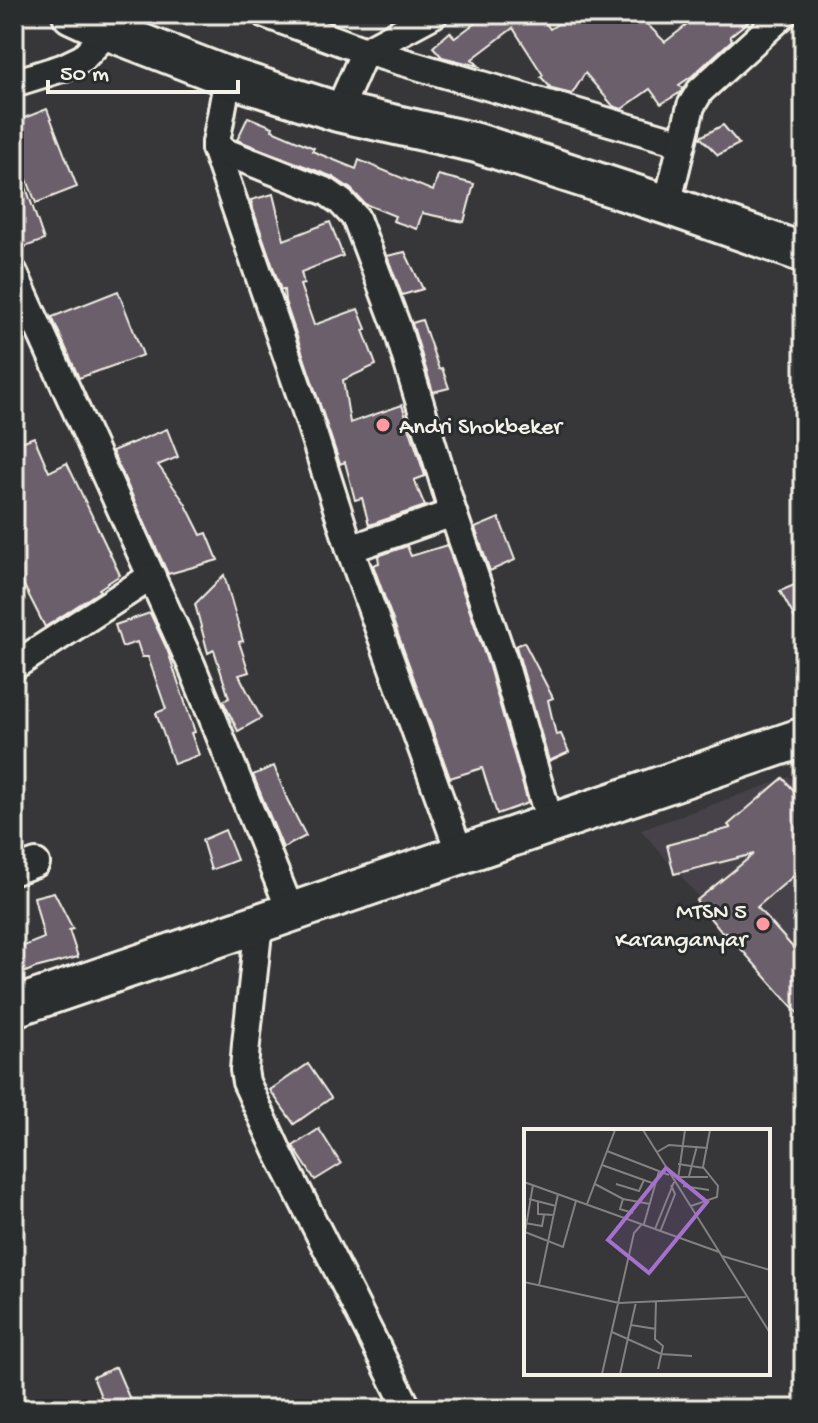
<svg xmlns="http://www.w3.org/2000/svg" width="818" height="1423" viewBox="0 0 818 1423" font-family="'Gochi Hand',sans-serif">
  <rect width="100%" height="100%" fill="#37373a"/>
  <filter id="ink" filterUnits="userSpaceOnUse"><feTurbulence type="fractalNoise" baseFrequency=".0125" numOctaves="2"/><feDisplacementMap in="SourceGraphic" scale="16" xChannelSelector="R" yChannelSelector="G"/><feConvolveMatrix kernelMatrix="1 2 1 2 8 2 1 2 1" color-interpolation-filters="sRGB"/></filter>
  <g filter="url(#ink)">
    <polygon fill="#474349" points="790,777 804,793 804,1019 641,830"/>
    <g fill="#6b5e6b" stroke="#f4f1e8" stroke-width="2">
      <polygon points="487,14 539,14 550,29 573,14 637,14 665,42 701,14 758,14 730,36 732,40 692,76 679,85 683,89 681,92 661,104 650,89 622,109 613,106 585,73 572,94 552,89 541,77 543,75 513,28 472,59 479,66 442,57 433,47 450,32 455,38"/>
      <polygon points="47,109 77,187 36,203 14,146 14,122"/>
      <polygon points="248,117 273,127 272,130 314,148 312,151 356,169 359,160 433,191 438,175 474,184 464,222 422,213 417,229 393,221 395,216 365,204 351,189 333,177 237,140"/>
      <polygon points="723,125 739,144 718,155 700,137"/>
      <polygon points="17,161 44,240 14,251 14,162"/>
      <polygon points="273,194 284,240 330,222 343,256 301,272 304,284 300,285 314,325 358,309 366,329 363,330 376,365 343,380 350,423 402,405 425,476 414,480 425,506 369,525 362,498 355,500 345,462 340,464 285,301 284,290 281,290 253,209 251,200"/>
      <polygon points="405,252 423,289 402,295 387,256"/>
      <polygon points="118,291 143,355 79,378 52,317"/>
      <polygon points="422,320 439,369 442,368 449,388 433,392 412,323"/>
      <polygon points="167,429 178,457 158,465 185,503 201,535 207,533 218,560 168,574 112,451"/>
      <polygon points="34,437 49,472 67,463 120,575 99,589 100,591 45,627 14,566 14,445"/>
      <polygon points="499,518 515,560 490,571 475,528"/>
      <polygon points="447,545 489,667 528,803 497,814 482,768 450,778 373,565 379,563 378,556 407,546 411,556"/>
      <polygon points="224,575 243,641 239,642 249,672 239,675 261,718 238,731 223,701 229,698 214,650 208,653 195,604"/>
      <polygon points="804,581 804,635 780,591"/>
      <polygon points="150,613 167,649 195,732 191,733 199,755 174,764 156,713 166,709 148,657 142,657 137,642 122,647 115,625"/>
      <polygon points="524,642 553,698 548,700 556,735 561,734 569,752 549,761 516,646"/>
      <polygon points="274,766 287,799 306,836 283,848 253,775"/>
      <polygon points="783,778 804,802 804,867 757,907 804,960 804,1020 726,932 724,935 696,901 754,854 674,874 667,845 731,828 728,825"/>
      <polygon points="225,830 237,860 211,870 202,840"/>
      <polygon points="54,892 73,929 69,930 78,957 35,968 14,977 14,950 44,938 34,897"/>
      <polygon points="308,1064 331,1098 294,1124 270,1090"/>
      <polygon points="319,1129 341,1164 315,1180 293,1146"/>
      <polygon points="116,1367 131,1402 115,1409 106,1409 93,1377"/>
    </g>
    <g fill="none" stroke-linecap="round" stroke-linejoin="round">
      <g stroke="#f4f1e8" stroke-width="32">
        <g id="minor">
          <polyline points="265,14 365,51 682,143"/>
          <polyline points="228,77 215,148 305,408 350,549 460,854"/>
          <polyline points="14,83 62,68 83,58 109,31"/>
          <polyline points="338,112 365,51 434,14"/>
          <polyline points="215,148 327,192 341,202 356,218 396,324 453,513 504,662 550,823"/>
          <polyline points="667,205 691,106 700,91 784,14"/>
          <polyline points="14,273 191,664 291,912"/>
          <polyline points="350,549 453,513"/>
          <polyline points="14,666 152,576"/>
          <polyline points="14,871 36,863"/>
          <polyline points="259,923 246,1044 244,1070 246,1082 278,1152 408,1409"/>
        </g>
      </g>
      <g stroke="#f4f1e8" stroke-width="44">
        <g id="secondary">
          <polyline points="72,14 109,31 228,77 338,112 477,143 667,205 804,253"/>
          <polyline points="14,1007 804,737"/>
        </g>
      </g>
      <use href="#minor" stroke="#2a2d2e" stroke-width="26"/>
      <use href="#secondary" stroke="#2a2d2e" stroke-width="38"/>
    </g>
  </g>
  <g fill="#ff9aa2" stroke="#2a2d2e" stroke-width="3">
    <circle cx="383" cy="425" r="8"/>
    <circle cx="763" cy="924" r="8"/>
  </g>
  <g text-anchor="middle" stroke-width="6" stroke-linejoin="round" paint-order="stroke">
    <g font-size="24" fill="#f4f1e8" stroke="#2a2d2e" text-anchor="start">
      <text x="399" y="433">Andri Shokbeker</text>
      <text x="747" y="918" text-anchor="end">MTSN 5<tspan x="747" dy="28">Karanganyar</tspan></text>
    </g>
  </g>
  <g transform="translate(524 1129)">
    <rect width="246" height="246" fill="#37373a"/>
    <path fill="none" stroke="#838180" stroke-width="2" d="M119,1l127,203M83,22l62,24M133,23l12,-7 39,3M154,35l26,4M78,36l53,19M165,47l8,-30M153,48h31M154,50l7,-49M0,53l195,70M71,55l28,15 27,5M92,55l23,7 5,-11M9,56l-8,47 38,15 13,-46M159,57l26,4M5,70l27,7M99,70l-3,10 13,4M14,73v12l16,1M63,75l28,-74M167,77l26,-9 1,-11 -15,-19 7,-37M1,94l17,3 2,-11M120,95l15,-53M131,100l19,-47M136,103l15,-38 -4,-9M198,127l48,14M0,153l95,21 127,-6M15,156l19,-91M132,172l-1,38 8,7 -5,23M107,196l25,4M88,203l49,22 31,2M78,245l32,-141 7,-8M96,245l16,-72"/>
    <path fill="#a571cd" fill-opacity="0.15" stroke="#a571cd" stroke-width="4" d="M142,39l41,34 -58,71 -41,-33z"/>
    <rect width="246" height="246" fill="none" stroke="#f4f1e8" stroke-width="4"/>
  </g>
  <rect width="818" height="1423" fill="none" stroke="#2a2d2e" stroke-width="48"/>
  <rect x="24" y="24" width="770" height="1375" fill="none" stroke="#f4f1e8" stroke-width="3" filter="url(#ink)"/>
  <path d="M48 80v12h190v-12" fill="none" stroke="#f4f1e8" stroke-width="4"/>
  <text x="60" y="80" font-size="24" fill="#f4f1e8" stroke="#2a2d2e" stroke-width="6" paint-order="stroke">50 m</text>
</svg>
